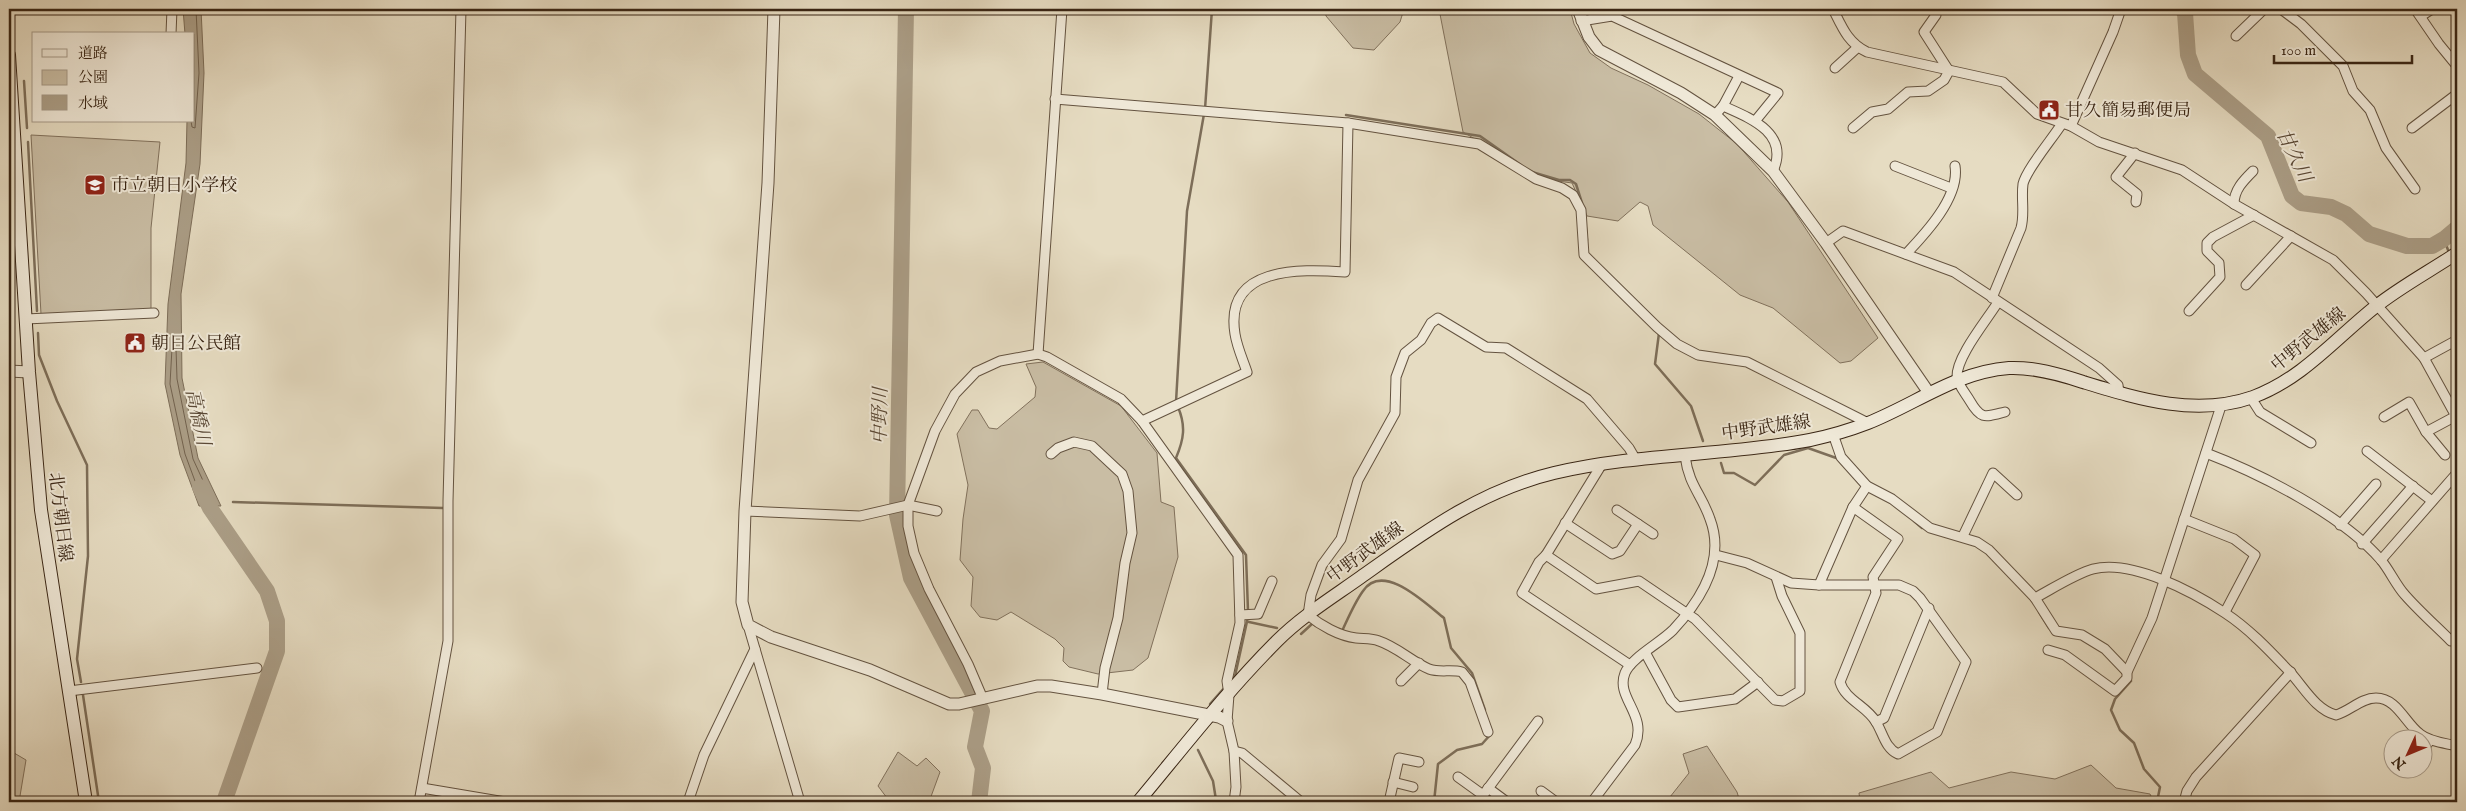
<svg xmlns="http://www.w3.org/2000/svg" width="2466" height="811" viewBox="0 0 2466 811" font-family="'IM FELL English','Noto Serif JP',serif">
  <rect width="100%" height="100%" fill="#e6dcc2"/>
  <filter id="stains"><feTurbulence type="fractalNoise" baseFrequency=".004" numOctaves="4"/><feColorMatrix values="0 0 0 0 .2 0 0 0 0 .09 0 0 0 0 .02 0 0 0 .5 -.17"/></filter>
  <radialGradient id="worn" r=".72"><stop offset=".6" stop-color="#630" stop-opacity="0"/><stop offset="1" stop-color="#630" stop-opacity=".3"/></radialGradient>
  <g fill="#c9bda4" stroke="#81715c">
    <polygon points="1325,9 1404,9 1400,22 1374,50 1353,48 1326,16"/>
    <polygon points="1439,9 1570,9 1574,24 1590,53 1611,68 1648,85 1699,114 1737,144 1788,202 1878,338 1851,361 1840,363 1773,308 1740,295 1653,225 1648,206 1640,202 1618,221 1587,216 1572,183 1543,179 1463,132"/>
    <polygon points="31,135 160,142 151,228 151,310 41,314"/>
    <polygon points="1043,362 1121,406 1157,453 1161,502 1174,507 1178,557 1148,658 1133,670 1098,674 1069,667 1063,661 1064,648 1055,639 1011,612 997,620 980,617 971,606 973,577 960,560 963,519 968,485 957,434 972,410 978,410 989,428 997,429 1035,397 1036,387 1026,364"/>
    <polygon points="1707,746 1737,792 1740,802 1666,802 1689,773 1683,754"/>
    <polygon points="9,750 26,760 19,802 9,802"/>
    <polygon points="898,752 917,766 926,758 940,772 929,802 890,802 878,786"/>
    <polygon points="2091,765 2116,788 2150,794 2154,802 1860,802 1859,793 1931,772 1949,788 2011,772 2055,779"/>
  </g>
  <polygon fill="#ab9e87" stroke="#7d6e59" points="183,9 201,9 204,73 200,164 181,294 182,378 198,458 221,506 199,506 180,455 165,384 168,304 186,163 187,121 194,121 194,34 185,34"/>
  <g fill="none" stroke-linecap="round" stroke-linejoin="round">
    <g stroke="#72624e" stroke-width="1">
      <polyline points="191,121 192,127 195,128 199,73 196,9"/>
      <polygon points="174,346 176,348 177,379 193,459 211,498 209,501 202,500 185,454 170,384 172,348"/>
    </g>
    <g stroke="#7d6e59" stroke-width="2.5">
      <polyline points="24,81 27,128"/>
      <polyline points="1205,109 1212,9"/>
      <polyline points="1346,115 1480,136 1521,165"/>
      <polyline points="28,142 37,311"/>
      <polyline points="1532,172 1559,180 1570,180 1576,184 1582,203"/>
      <polyline points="1584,208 1587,240"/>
      <polyline points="2444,239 2448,250"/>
      <polyline points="2454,272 2457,277"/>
      <polyline points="38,333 39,355 57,401 87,465 88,556 77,659 81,682"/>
      <polyline points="1659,333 1655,364 1691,406 1703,441"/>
      <polyline points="1176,402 1187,211 1204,114"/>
      <path d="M1178,407c8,19 6,32 -2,51l70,97 2,56"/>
      <polyline points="1721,463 1724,473 1734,473 1755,485 1784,455 1808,448 1839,459"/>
      <polyline points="233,502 443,508"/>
      <polyline points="1914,521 1922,528"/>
      <polyline points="2039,612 2049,628"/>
      <polyline points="1249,622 1277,628"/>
      <path d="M1343,629c6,-13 12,-27 20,-38 20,-30 63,13 81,27l7,30 21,25 13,37"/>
      <polyline points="1301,634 1313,623 1315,625"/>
      <polyline points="1231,681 1235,676 1248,617"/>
      <polyline points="2131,681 2115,699 2111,710 2120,730 2134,743 2144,769 2160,787 2157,802"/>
      <polyline points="83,695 99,802"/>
      <polyline points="1210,704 1225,687"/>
      <polyline points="1198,750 1213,781 1216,800"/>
      <polyline points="1434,802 1438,764 1457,750 1482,744 1491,734"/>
    </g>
    <g stroke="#ab9e87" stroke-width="16">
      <polyline points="906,9 897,515 911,578 982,711 975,747 983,768 979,802"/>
      <polyline points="2182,9 2185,13 2188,55 2195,74 2268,136 2292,196 2301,203 2331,207 2346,214 2369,234 2407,246 2432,246 2444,239 2457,228"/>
      <polyline points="200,487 210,508 267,591 277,621 277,651 224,802"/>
    </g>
    <g stroke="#645340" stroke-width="11">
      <g id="minor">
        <path d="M1833,9c9,18 15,34 34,43l136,30 34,32 34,12 28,16 83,28 52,34 99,56 33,33 58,65 33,60"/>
        <polyline points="2281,9 2301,24 2343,66 2353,91 2370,110 2386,148 2415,189"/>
        <polyline points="2415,9 2439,44 2457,66"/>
        <polyline points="2421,16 2432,9"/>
        <polyline points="1581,21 1612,16 1778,93 1756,120"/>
        <polyline points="171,34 172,9"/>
        <polyline points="2236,36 2264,9"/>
        <polyline points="1835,68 1857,48"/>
        <polyline points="1055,99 1348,123 1479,144 1536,179 1562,188 1573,195 1581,210 1584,255 1657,327 1677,344 1698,355 1747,362 1868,423"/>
        <polyline points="1723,106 1739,76"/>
        <path d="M1715,115l8,-9c27,12 67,27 50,65"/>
        <polyline points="2071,126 2113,32 2121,9"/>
        <polyline points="1853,128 1872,112 1888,109 1908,92 1928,91 1944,80 1949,71 1924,32 1936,15 1934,9"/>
        <polyline points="2412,128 2457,94"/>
        <polyline points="2135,153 2116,177 2137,194 2136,202"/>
        <polyline points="1895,166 1951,188"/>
        <path d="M2234,204c0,-14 9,-23 19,-33"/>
        <polyline points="1826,243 1843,231 1954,272 2099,368 2118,385 2119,393"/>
        <path d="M1906,254c19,-20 54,-57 49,-88"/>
        <polyline points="2246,285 2291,236"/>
        <path d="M1992,298l29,-70c4,-15 0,-29 2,-44 3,-14 29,-45 38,-59"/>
        <path d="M1998,302c-11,18 -42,55 -41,75 1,8 9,17 13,24 11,19 15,16 35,11"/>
        <polyline points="2189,311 2220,277 2219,263 2207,251 2207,243 2213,237 2254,215"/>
        <polyline points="26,319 154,313"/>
        <polyline points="1038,354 1062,9"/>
        <polyline points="2424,358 2457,340"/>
        <polyline points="2251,398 2260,412 2311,443"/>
        <polyline points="2384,417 2409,402 2426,432 2456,416"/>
        <path d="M1142,421l105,-49c-4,-12 -10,-25 -12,-38 -11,-68 64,-65 110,-62l3,-149"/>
        <polyline points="2426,432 2445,455"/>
        <path d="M1833,434l8,23 26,29 25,13 38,29 47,14 12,8 46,48c17,-9 40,-24 58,-29 39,-10 100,23 132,44 23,15 43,36 62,56 16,16 27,40 49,46 14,-4 25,-17 40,-17 21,0 29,25 44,36 10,8 25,9 37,12"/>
        <polyline points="2367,451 2432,501"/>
        <path d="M2206,453c55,21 136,62 175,107 9,11 15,25 24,35 14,16 31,31 46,46"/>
        <polyline points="1051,454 1058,448 1074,442 1092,446 1122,474 1128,491 1132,533 1125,563 1118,618 1105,668 1102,694"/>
        <polyline points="1602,464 1546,555 1596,589 1639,581 1695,619 1775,700 1783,701 1800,691 1800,633 1782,596 1776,577"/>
        <polyline points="1617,510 1653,534"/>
        <polyline points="745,511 860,516 908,505 937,511"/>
        <polyline points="2184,519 2234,539 2255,555 2225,612"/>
        <polyline points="1565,523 1612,554 1620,551 1638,524"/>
        <polyline points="2340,525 2376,484"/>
        <polyline points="1963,536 1993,473 2017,495"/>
        <polyline points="2362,544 2413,486"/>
        <polyline points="1546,555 1539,562 1522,593 1630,665"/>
        <path d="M1716,555l31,8 44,20 28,2h80l14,6 7,7 46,64 -29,70 -39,22c-13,-6 -15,-21 -22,-32 -9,-16 -31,-22 -36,-40l36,-89 -3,-16 25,-38 -45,-32"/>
        <polyline points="2381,560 2457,473"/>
        <polyline points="1819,585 1853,507 1867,486"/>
        <polyline points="2035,598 2056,631 2082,635 2105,649 2127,672"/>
        <polyline points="1240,615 1258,614 1272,581"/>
        <polyline points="748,625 800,802"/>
        <polyline points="2048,650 2065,655 2115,691 2127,678 2127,672 2152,618 2221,406"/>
        <polyline points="1646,654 1671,700 1678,707 1735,699 1758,682"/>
        <polyline points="1401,681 1419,663"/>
        <polyline points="69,691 257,668"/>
        <polyline points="983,699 968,664 929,589 914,553 908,526 908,505 935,431 955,394 976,372 1000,361 1038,354 1047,357 1121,399 1142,421 1238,555 1240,623 1227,681 1229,695 1227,721 1234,751 1236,787 1234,802"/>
        <polyline points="1876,722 1884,718 1929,608"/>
        <path d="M1488,732l-18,-50 -8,-10c-11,-3 -22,1 -33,-3 -18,-8 -32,-22 -50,-28 -8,-3 -16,-2 -23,-3 -17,-2 -36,-13 -48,-23l3,-20 11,-30 19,-26 17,-59 37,-67 1,-36 9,-24 16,-13 10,-17 7,-5 48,29 20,1 81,51 42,49 7,12"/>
        <polyline points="2424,749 2430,740"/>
        <polyline points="1234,751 1242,753 1301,802"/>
        <polyline points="1458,777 1483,795"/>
        <polyline points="1393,782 1413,787"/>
        <polyline points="422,788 505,802"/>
        <polyline points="1488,788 1507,802"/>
        <polyline points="1541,791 1556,802"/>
        <polyline points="419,802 448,641 448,501 461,9"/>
        <polyline points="688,802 704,755 755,649"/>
        <polyline points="1389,802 1399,758 1419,762"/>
        <polyline points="1478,802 1538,721"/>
        <path d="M1592,802l43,-57c13,-31 -20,-47 -10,-72 6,-15 35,-30 48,-43 28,-30 53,-69 37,-111 -9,-26 -21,-33 -25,-63"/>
        <polyline points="2184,802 2187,791 2196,777 2291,672"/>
      </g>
    </g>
    <g stroke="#645340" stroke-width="13">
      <g id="tertiary">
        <polyline points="774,9 768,183 745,511 742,602 748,625 771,637 870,670 949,704 959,704 1037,686 1051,686 1102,694 1219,717 1227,721"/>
        <polyline points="1578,9 1589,37 1599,50 1681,93 1715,115 1773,171 1826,243 1929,393"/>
        <polyline points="9,371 29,372"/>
      </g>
    </g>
    <g stroke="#392514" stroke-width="14">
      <g id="secondary">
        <polyline points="9,55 29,372 41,510 86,802"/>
        <path d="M1138,802c45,-54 89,-111 139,-161 25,-25 56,-44 84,-64 62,-44 118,-86 193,-104 84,-20 171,-17 256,-33 19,-4 40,-10 58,-17 48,-19 88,-51 141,-55 25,-1 50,6 74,14 56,17 113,35 170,15 49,-18 82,-58 122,-90 25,-20 55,-36 82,-54"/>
      </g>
    </g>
    <use href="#minor" stroke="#efe8d7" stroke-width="9"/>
    <use href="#tertiary" stroke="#efe8d7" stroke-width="11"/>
    <use href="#secondary" stroke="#efe8d7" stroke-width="12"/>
  </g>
  <defs>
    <g id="civic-square" transform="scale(1.125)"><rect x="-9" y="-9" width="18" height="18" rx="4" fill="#8f2418" stroke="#efe8d7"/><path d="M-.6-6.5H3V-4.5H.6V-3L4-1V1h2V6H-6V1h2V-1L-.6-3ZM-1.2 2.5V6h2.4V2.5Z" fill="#fff"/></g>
    <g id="school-square" transform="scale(1.125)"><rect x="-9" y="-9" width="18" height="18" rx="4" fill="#8f2418" stroke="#efe8d7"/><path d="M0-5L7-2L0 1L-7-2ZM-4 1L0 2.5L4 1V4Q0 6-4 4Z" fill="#fff"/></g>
  </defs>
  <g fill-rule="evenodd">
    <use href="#civic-square" x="2049" y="110"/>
    <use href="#school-square" x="95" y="185"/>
    <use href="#civic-square" x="135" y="343"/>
  </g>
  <g text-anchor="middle" stroke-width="4" stroke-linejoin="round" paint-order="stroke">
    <g font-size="18" fill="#392514" stroke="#efe8d7" text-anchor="start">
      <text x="2065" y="116">甘久簡易郵便局</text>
      <text x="111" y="191">市立朝日小学校</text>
      <text x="151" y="349">朝日公民館</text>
    </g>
    <g font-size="18" fill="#392514" stroke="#efe8d7">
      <text transform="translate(2308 339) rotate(-39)" y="6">中野武雄線</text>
      <text transform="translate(1766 427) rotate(-8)" y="6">中野武雄線</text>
      <text transform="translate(61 517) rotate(83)" y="6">北方朝日線</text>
      <text transform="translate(1365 552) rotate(-36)" y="6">中野武雄線</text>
    </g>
    <g font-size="19" font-style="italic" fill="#5b4936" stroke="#efe8d7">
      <text transform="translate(2295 155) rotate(64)" y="7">甘久川</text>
      <text transform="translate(879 416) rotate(-89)" y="7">中野川</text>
      <text transform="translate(199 417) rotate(78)" y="7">高橋川</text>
    </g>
  </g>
  <rect width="2466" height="811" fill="none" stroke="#e6dcc2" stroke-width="30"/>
  <rect x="10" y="10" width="2446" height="791" fill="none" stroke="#392514" stroke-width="2.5"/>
  <rect x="15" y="15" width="2436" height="781" fill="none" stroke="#392514"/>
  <rect x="32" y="32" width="162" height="90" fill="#efe8d7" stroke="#a69a89"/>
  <rect x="42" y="49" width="25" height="8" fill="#efe8d7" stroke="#a69a89"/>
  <text x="78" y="58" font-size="15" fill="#392514">道路</text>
  <rect x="42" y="70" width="25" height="15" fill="#c9bda4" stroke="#a69a89"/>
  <text x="78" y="82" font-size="15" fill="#392514">公園</text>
  <rect x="42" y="95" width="25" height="15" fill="#ab9e87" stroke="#a69a89"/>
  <text x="78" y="108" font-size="15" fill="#392514">水域</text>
  <g transform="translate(2408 754) rotate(226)"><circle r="24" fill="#efe8d7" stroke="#a69a89"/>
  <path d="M0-4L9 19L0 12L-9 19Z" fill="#8f2418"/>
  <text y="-8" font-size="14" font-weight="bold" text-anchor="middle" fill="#392514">N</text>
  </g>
  <path d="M2274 55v8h138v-8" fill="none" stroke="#392514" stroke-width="2.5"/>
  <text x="2281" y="55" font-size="15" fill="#392514" stroke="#efe8d7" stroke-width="4" paint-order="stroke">100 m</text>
  <rect width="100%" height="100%" filter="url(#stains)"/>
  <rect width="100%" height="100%" fill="url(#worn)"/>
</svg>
